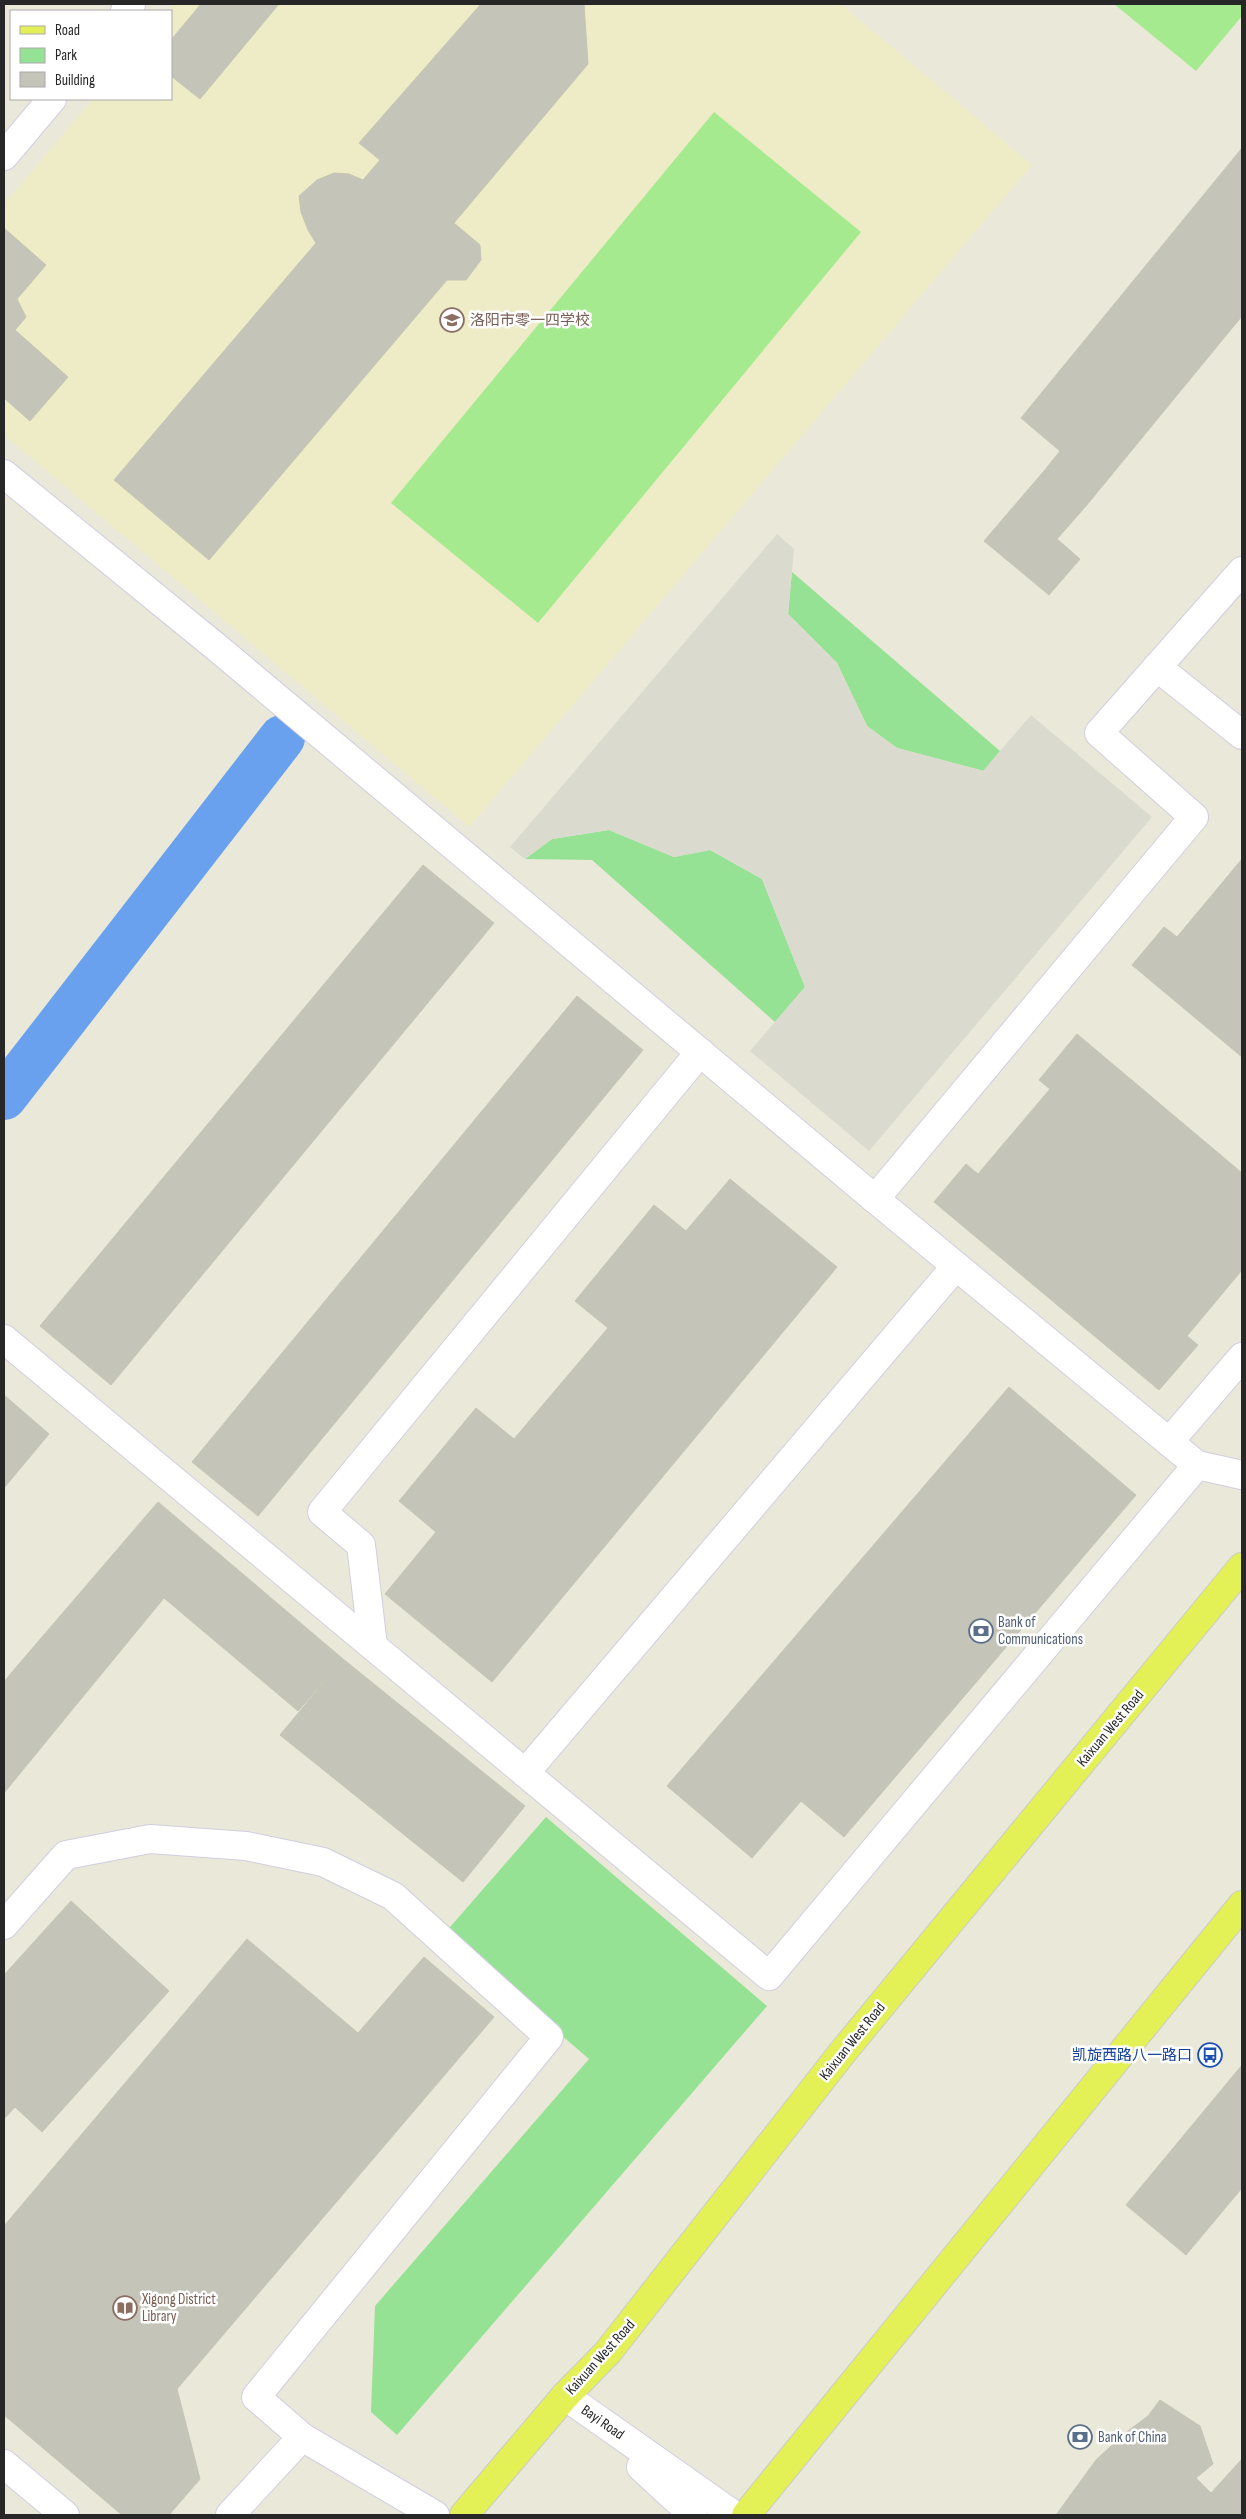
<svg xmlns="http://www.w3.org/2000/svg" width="1246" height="2519" viewBox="0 0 1246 2519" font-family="'Sofia Sans Condensed','Noto Sans SC',sans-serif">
  <rect width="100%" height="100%" fill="#eae8d8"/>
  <polygon fill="#edecc7" points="174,4 841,4 1032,165 469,827 4,435 4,204 93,99 171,99 171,11 168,11"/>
  <g fill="#96e294">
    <polygon points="792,572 1000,751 984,771 897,748 867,726 837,663 788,614"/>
    <polygon points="609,830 674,857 710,850 762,879 805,987 775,1022 592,860 525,859 552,839"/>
    <polygon points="546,1817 767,2006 397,2435 371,2412 375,2306 589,2059 444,1934"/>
  </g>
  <g fill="#a6ea8f">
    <polygon points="1114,4 1242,4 1242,16 1196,71"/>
    <polygon points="714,112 861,232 538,623 391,503"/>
  </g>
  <polygon fill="#dbdacf" points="777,534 794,549 788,614 837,663 867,726 897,748 983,771 1031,715 1152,817 869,1151 750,1051 805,987 762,879 711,850 674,857 609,830 552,839 525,859 510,847"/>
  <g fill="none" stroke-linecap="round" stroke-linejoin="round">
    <polyline stroke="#69a1ee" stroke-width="46" points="4,1097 282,738"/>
  </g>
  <g fill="#c5c4b8" stroke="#c5c5b3">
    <polygon points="201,4 279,4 200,99 171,76 171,40"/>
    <polygon points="481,4 584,4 588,64 454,223 480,245 481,260 466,280 447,280 209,560 114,480 316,243 308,230 301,212 299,196 317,180 334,173 349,174 363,180 380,160 359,143"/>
    <polygon points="1242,148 1242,316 1086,506 1044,471 1060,451 1021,418"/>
    <polygon points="4,228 46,265 17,299 26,317 15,330 68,377 30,421 4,398"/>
    <polygon points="1044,471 1086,506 1057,539 1080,559 1049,595 984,541"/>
    <polygon points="1242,859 1242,1057 1132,965 1164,927 1177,937"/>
    <polygon points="423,865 494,923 111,1385 40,1326"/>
    <polygon points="577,996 643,1050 258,1516 192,1462"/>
    <polygon points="1077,1034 1242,1173 1242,1270 1187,1336 1198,1345 1159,1390 934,1202 966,1164 978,1174 1050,1089 1039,1080"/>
    <polygon points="730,1179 837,1267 492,1682 385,1594 436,1532 399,1501 476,1408 514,1439 608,1328 575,1301 654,1205 686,1231"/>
    <polygon points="1009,1387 1136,1495 844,1837 801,1801 752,1858 667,1786"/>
    <polygon points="4,1395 49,1434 4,1488"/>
    <polygon points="158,1502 343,1659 298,1711 164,1598 67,1716 12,1672"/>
    <polygon points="343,1659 525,1806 463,1882 280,1735"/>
    <polygon points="12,1672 67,1716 4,1793 4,1682"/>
    <polygon points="71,1901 169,1991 42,2132 15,2107 4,2119 4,1975"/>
    <polygon points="247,1939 358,2033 424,1957 494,2017 177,2389 200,2479 169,2515 122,2515 4,2415 4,2226"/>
    <polygon points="1242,2065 1242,2188 1186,2255 1126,2205"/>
    <polygon points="1160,2400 1200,2426 1213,2464 1196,2478 1211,2493 1242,2459 1242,2515 1056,2515 1096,2460 1124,2434 1148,2416"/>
  </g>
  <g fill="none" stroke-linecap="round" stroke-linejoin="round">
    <g stroke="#d0cee1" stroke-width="30">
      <g id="minor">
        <polyline points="125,11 131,4"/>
        <polyline points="4,156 52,99"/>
        <polyline points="4,474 215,646 875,1199"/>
        <polyline points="1242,571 1099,733 1194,817 875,1199 1197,1465 1242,1475"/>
        <polyline points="1157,667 1242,735"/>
        <polyline points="4,1339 769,1976 1197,1465"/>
        <polyline points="1169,1442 1242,1357"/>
        <polyline points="373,1646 361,1545 322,1512 700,1052"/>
        <polyline points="525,1773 956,1266"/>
        <polyline points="4,1925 66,1855 150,1839 246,1846 323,1862 393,1896 549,2037 256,2397 302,2437 435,2515"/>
        <polyline points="565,2396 734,2515"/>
        <polyline points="4,2464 65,2515"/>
        <polyline points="641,2467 693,2515"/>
        <polyline points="230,2515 302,2437"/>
      </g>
    </g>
    <g stroke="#cbcbcb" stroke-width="30">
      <g id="major">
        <polyline points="464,2515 565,2396 608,2352 842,2053 1242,1567"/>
        <polyline points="746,2515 1242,1905"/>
      </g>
    </g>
    <use href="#minor" stroke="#fff" stroke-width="28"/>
    <use href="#major" stroke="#e3f157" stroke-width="28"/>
  </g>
  <defs>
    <g id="school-ring" transform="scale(1.25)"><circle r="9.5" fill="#fff" stroke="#8d6e63" stroke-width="1.5"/><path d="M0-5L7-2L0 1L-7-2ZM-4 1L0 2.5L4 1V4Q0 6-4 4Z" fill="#8d6e63"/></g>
    <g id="bank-ring" transform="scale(1.25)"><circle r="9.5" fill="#fff" stroke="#5c6f8a" stroke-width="1.5"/><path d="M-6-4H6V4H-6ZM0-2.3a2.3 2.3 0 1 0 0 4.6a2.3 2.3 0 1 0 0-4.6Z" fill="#5c6f8a"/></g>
    <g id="bus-ring" transform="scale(1.25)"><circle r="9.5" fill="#fff" stroke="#1a4fb4" stroke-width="1.5"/><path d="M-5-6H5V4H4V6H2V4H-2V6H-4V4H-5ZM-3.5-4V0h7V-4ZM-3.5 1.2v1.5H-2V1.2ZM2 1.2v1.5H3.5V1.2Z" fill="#1a4fb4"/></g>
    <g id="library-ring" transform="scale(1.25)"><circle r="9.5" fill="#fff" stroke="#8d6e63" stroke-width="1.5"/><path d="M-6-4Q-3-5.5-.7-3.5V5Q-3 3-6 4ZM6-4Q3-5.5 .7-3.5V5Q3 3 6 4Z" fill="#8d6e63"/></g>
  </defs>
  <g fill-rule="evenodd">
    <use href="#school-ring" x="452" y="320"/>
    <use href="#bank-ring" x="981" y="1631"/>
    <use href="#bus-ring" x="1210" y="2055"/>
    <use href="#library-ring" x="125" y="2308"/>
    <use href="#bank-ring" x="1080" y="2437"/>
  </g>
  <g text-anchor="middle" stroke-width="5" stroke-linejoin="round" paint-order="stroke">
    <g font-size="15" fill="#785e54" stroke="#fff" text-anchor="start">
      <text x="470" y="325">洛阳市零一四学校</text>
      <text x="142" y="2304">Xigong District<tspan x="142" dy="17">Library</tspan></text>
    </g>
    <g font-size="15" fill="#4e5e75" stroke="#fff" text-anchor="start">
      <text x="998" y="1627">Bank of<tspan x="998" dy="17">Communications</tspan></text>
      <text x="1098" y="2442">Bank of China</text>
    </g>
    <g font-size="15" fill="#272727" stroke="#fff">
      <text transform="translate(1110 1728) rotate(-50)" y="5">Kaixuan West Road</text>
      <text transform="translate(852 2041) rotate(-51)" y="5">Kaixuan West Road</text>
      <text transform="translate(600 2357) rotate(-48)" y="5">Kaixuan West Road</text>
      <text transform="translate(603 2422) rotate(35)" y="5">Bayi Road</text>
    </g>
    <g font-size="15" fill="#164399" stroke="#fff" text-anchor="end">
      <text x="1192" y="2060">凯旋西路八一路口</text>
    </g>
  </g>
  <rect width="1246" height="2519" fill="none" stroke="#272727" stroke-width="10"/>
  <rect x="10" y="10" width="162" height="90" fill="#ffffff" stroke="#a9a9a9"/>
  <rect x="20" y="26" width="25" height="8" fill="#e3f157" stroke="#a9a9a9"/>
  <text x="55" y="35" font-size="15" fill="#272727">Road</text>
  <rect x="20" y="48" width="25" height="15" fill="#96e294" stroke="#a9a9a9"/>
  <text x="55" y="60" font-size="15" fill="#272727">Park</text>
  <rect x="20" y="72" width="25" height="15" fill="#c5c4b8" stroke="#a9a9a9"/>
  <text x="55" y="85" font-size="15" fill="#272727">Building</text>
</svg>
